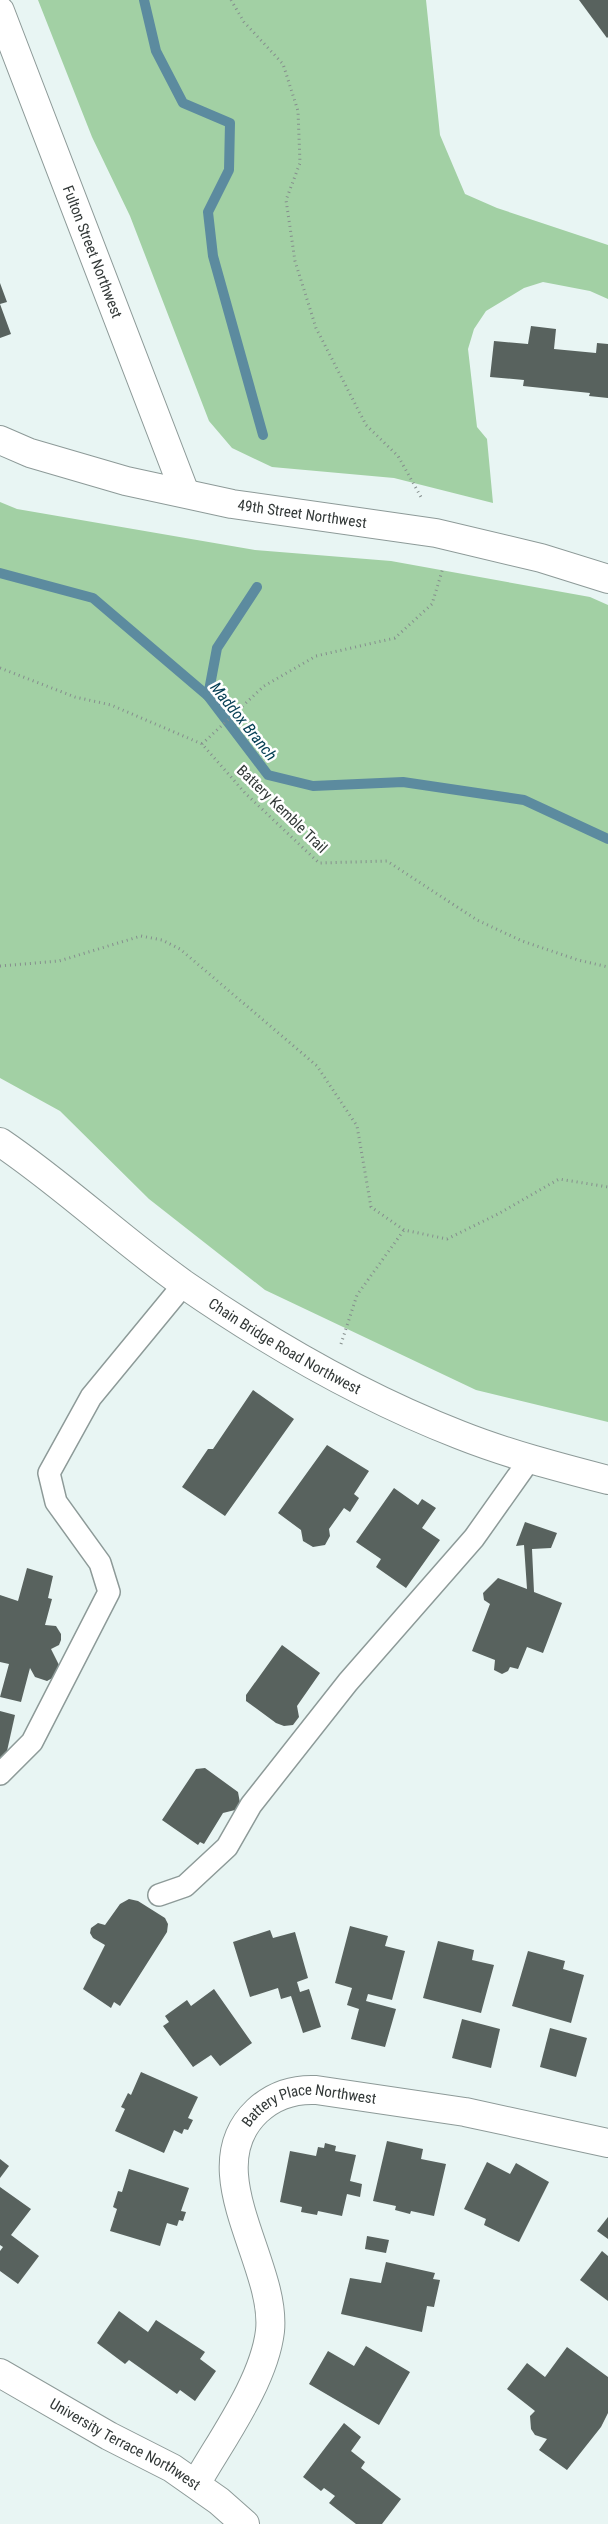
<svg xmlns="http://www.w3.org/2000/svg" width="608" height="2524" viewBox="0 0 608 2524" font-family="'Roboto Condensed',sans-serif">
  <rect width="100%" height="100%" fill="#e8f5f3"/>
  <g fill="#a2d0a4">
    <polygon points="38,0 426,0 440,135 465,194 497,208 608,245 608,299 590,291 543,282 524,288 486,311 474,329 468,349 477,427 487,439 493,503 394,478 272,467 232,448 209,421 130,216 92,137"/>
    <polygon points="0,502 17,509 255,550 391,561 590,597 608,605 608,1422 476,1390 265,1290 149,1199 60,1111 0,1078"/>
  </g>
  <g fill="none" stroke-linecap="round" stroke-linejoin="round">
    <g stroke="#5c8b9f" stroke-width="10">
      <polyline points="144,0 156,51 183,103 230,123 229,170 208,212 213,256 263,435"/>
      <polyline points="0,573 93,598 208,696 268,775 313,786 403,782 524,800 608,839"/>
      <polyline points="208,696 217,648 257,587"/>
    </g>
  </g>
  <g fill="#58625e">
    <polygon points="579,0 608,0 608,37 607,38"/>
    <polygon points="0,283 7,302 0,304 11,334 0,338"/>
    <polygon points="531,326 556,329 554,349 596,353 597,343 608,344 608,398 589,396 590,393 523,386 524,380 490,377 494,341 528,344"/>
    <polygon points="253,1390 294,1419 225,1516 182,1487 208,1449 213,1449"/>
    <polygon points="327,1445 369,1471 354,1494 359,1498 350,1512 344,1508 329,1529 330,1536 325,1545 313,1547 303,1541 301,1530 278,1513"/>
    <polygon points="394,1488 418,1505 422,1499 436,1508 422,1528 440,1540 406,1588 376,1567 381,1559 356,1542"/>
    <polygon points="525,1522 557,1533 551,1548 532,1549 534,1592 562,1603 543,1653 527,1647 518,1669 510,1667 508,1671 502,1674 494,1670 495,1660 472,1651 490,1604 484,1600 483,1593 498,1578 527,1589 524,1545 516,1546"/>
    <polygon points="27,1568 53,1576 48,1598 52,1599 45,1625 56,1626 61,1634 61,1640 59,1645 51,1649 59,1665 56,1676 47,1681 35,1677 30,1668 21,1702 0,1697 9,1664 0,1662 0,1595 18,1601"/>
    <polygon points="282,1645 320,1673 297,1706 299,1717 293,1725 284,1726 276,1723 246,1701 246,1695"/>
    <polygon points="0,1711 15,1715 5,1760 0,1759"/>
    <polygon points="205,1768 238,1792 240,1803 235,1810 223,1813 204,1844 200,1842 198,1845 162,1820 196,1769"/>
    <polygon points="129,1899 138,1901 165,1918 168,1924 167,1932 120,2006 114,2002 111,2008 83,1989 105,1945 93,1938 90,1933 91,1928 98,1923 105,1925 120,1904"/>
    <polygon points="350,1926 388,1936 385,1946 405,1951 392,2000 368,1994 366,2001 396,2009 385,2047 351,2039 359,2009 347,2005 352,1988 335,1983"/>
    <polygon points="270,1930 273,1938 295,1932 308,1978 297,1982 300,1992 309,1989 321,2027 303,2033 291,1996 281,1999 278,1988 250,1997 233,1942"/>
    <polygon points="438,1941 474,1950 472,1960 494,1965 481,2013 423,1998"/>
    <polygon points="528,1951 565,1961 563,1969 584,1975 571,2023 512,2006"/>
    <polygon points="214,1989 252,2043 220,2066 211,2055 193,2067 163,2026 169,2022 165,2016 187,2000 191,2006"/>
    <polygon points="462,2019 500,2029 491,2068 452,2058"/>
    <polygon points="550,2028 587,2038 576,2077 540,2067"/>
    <polygon points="141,2072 198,2097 188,2118 193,2120 188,2130 184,2129 182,2134 174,2130 164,2153 115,2131 125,2109 121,2107 128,2093 131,2095"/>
    <polygon points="387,2141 423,2149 421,2159 446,2164 434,2216 411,2211 410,2214 395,2210 396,2206 373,2201"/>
    <polygon points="325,2143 336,2146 335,2151 356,2155 350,2181 362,2184 360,2197 347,2194 342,2216 318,2211 317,2215 301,2212 302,2207 280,2202 290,2151 316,2156 318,2147 324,2148"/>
    <polygon points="0,2159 9,2166 0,2178"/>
    <polygon points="487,2162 510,2174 516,2163 549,2182 519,2242 484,2225 486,2219 464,2209"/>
    <polygon points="129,2169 189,2188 181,2211 186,2212 183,2221 179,2220 177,2226 167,2223 160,2246 110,2231 117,2209 113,2207 118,2191 122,2192"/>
    <polygon points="0,2187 31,2209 11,2235 39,2256 18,2284 0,2271 0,2251 3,2247 0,2245"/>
    <polygon points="608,2217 608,2239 597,2231"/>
    <polygon points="367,2236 389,2240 386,2253 365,2249"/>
    <polygon points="602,2251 608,2256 608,2301 580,2280"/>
    <polygon points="386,2262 435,2273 433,2279 440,2280 434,2307 427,2306 422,2332 341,2314 350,2278 381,2283"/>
    <polygon points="119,2311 148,2332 156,2320 205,2352 200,2359 216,2371 195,2401 180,2390 177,2394 129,2360 125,2364 97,2343"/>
    <polygon points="366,2346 410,2372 379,2425 309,2384 328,2351 354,2366"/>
    <polygon points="567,2347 608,2377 608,2413 601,2427 567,2470 539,2450 547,2439 535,2435 531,2429 530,2416 535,2411 507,2389 527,2363 545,2377"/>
    <polygon points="344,2423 361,2437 351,2451 365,2462 361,2468 401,2499 382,2524 356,2524 329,2503 335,2496 324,2488 321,2491 303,2477"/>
  </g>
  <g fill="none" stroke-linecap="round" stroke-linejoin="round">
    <g stroke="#8d9a98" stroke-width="24">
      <g id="service">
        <polyline points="0,1774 32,1742 109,1592 100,1563 56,1502 49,1473 91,1397 184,1284"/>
        <polyline points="159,1895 185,1886 227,1847 251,1805 348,1682 474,1538 530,1459"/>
      </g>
    </g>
    <g stroke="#8d9a98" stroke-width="30">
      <g id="minor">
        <path id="s1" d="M0,11l185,482"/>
        <path id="s2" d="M0,440l30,13 96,28 106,23 204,29 105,25 67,21"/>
        <path id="s3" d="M0,1142c65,44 121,98 185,143 87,60 177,112 275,150 48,19 98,32 148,45"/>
        <path id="s4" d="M0,2373l109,63 63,32 47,33 26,23"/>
        <path id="s5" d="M196,2484c25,-44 68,-102 74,-153 7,-68 -75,-161 -13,-220 17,-16 37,-22 59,-21l149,22 143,31"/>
      </g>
    </g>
    <g stroke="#858e8d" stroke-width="3" stroke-dasharray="1 4" stroke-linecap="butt">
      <polyline points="231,0 244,22 283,64 298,111 300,163 286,200 295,261 316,328 366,425 398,456 421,497"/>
      <polyline points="0,668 75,697 111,705 202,744 245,793 319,863 387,861 477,920 522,941 578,960 608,967"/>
      <polyline points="202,744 264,686 316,656 395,638 432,604 443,568"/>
      <polyline points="0,966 59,961 141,936 162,940 180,949 317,1066 357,1126 371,1207 404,1230 447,1239 498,1214 559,1179 608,1187"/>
      <polyline points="341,1344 357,1295 404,1230"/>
    </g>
    <use href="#service" stroke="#fff" stroke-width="21"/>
    <use href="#minor" stroke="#fff" stroke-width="28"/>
  </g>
  <g text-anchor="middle" stroke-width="5" stroke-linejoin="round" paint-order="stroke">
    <g font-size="15" fill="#333938" stroke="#fff">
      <text dy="5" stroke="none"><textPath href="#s1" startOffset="258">Fulton Street Northwest</textPath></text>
      <text dy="5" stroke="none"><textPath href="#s2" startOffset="312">49th Street Northwest</textPath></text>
      <text transform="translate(282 809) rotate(44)" y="5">Battery Kemble Trail</text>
      <text dy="5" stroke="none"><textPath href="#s3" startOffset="351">Chain Bridge Road Northwest</textPath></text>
      <text dy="5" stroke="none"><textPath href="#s5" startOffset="456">Battery Place Northwest</textPath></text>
      <text dy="5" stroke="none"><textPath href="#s4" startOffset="144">University Terrace Northwest</textPath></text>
    </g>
    <g font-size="16" font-style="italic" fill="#074055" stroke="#fff">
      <text transform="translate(244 721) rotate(51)" y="6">Maddox Branch</text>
    </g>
  </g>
</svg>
